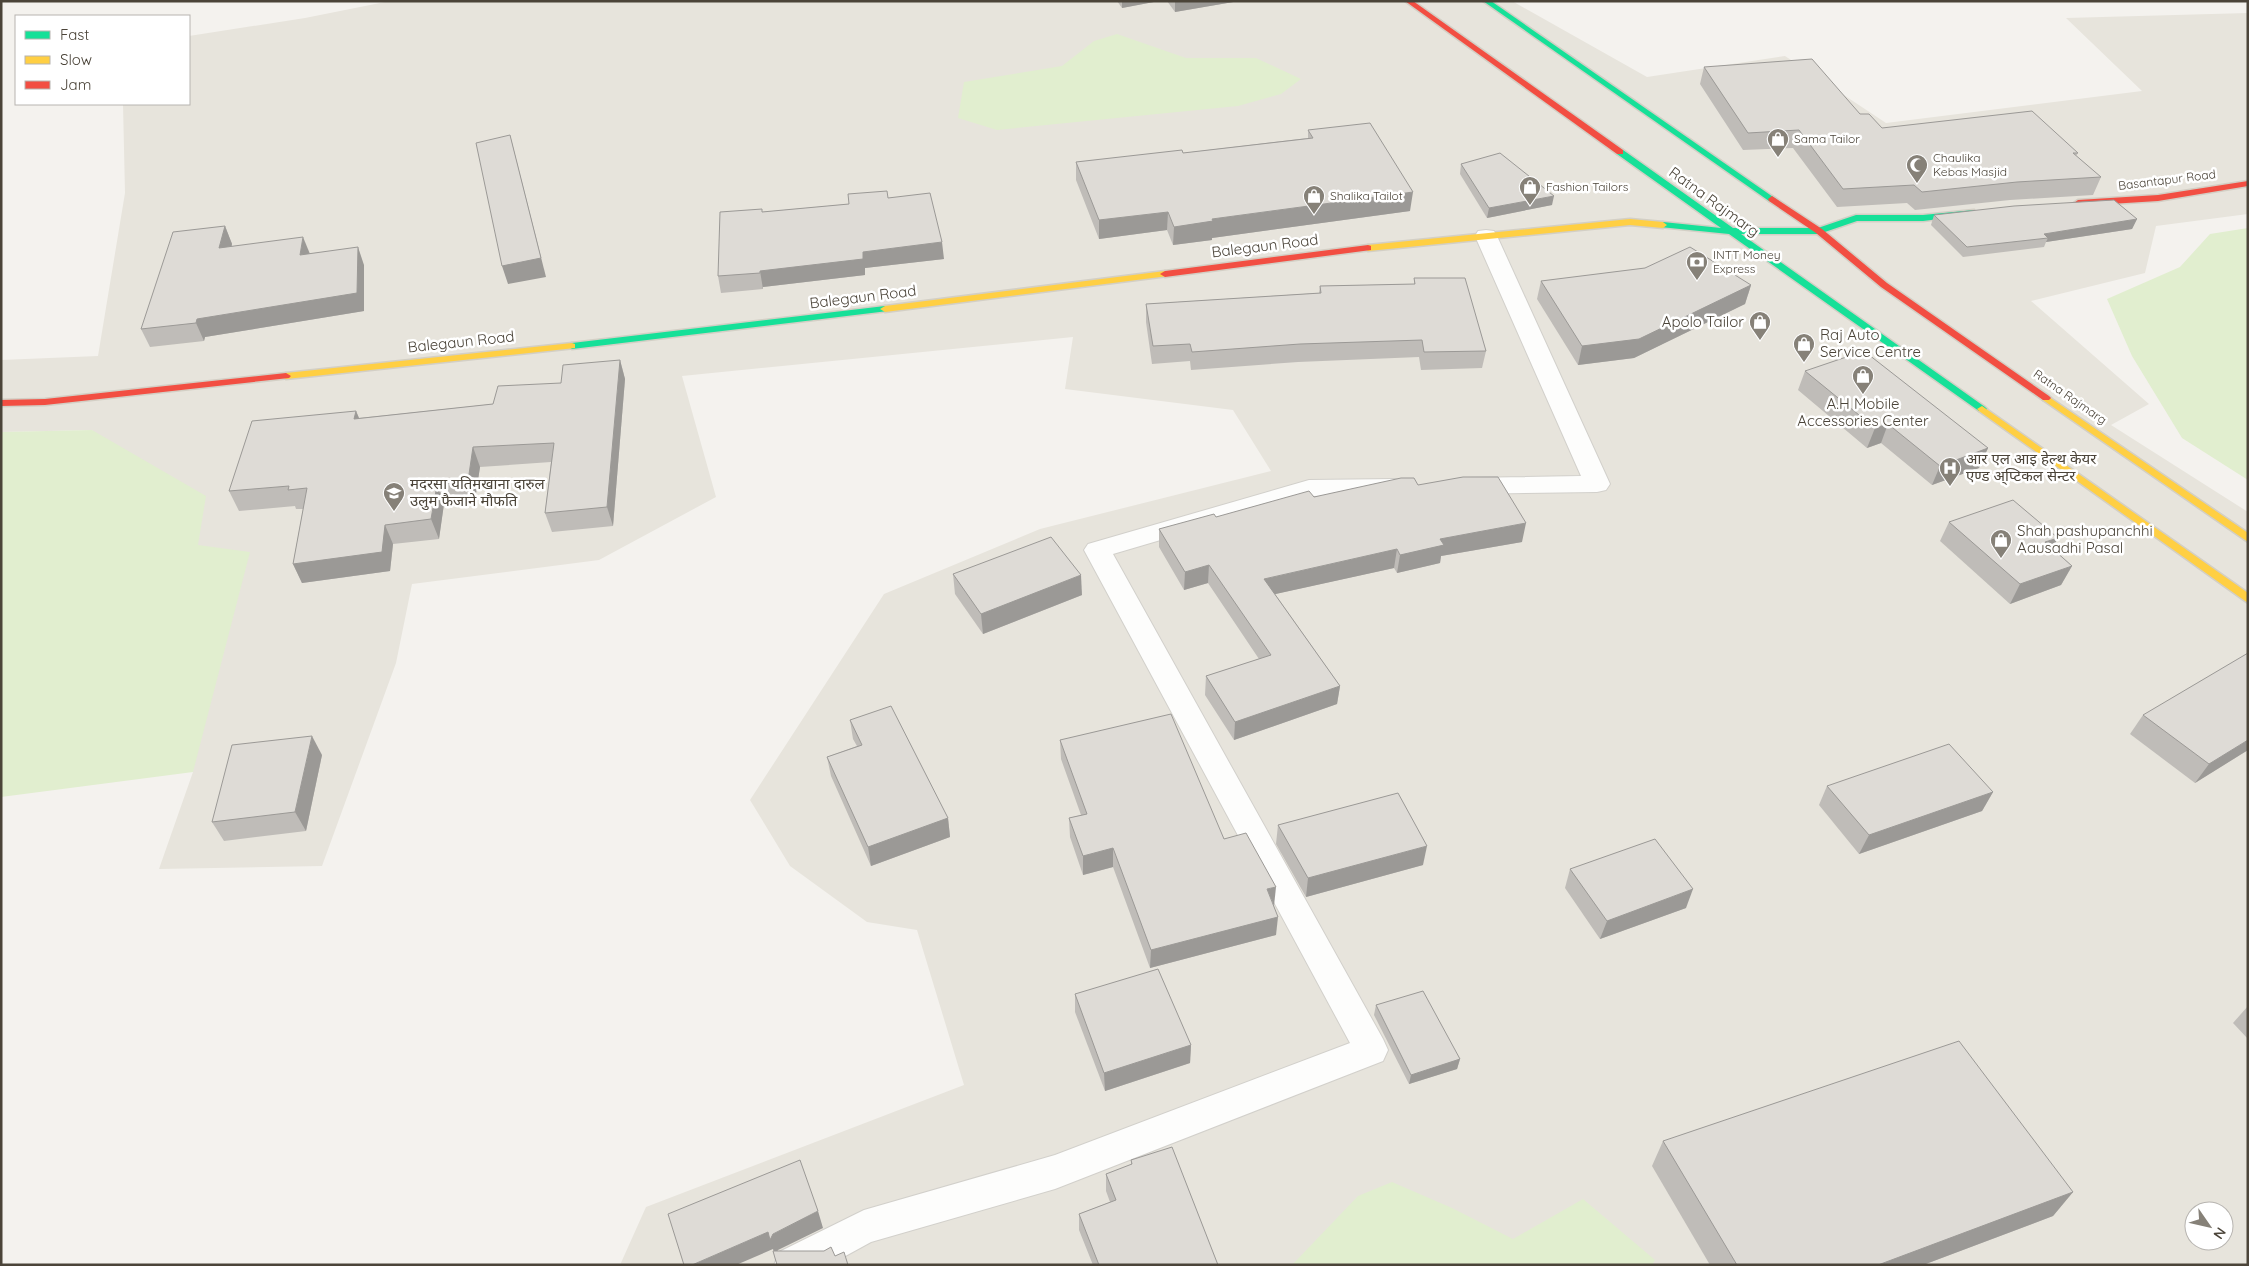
<svg xmlns="http://www.w3.org/2000/svg" width="2249" height="1266" viewBox="0 0 2249 1266" font-family="Quicksand,'Noto Sans Devanagari',sans-serif">
  <rect width="100%" height="100%" fill="#f4f2ee"/>
  <path fill="#e7e4dc" fill-rule="evenodd" d="M390,1h1122l135,76 138,-21 101,67 256,-32 -76,-73 182,-5v201l-92,12 -11,47 -114,28 118,103 -38,21 137,87v753h-1628l26,-58 318,-122 -47,-155 -50,-8 -77,-56 -40,-66 134,-206 156,-65 231,-58 -38,-61 -168,-21 8,-52 -391,39 34,121 -117,63 -187,24 -16,79 -74,203 -163,3 34,-97 5,-227 -106,-115 -91,2v-72l97,-4 27,-163 -2,-89h66v-68l116,-18zM2194,1211h30v30h-30z"/>
  <g fill="#e1eecf">
    <polygon points="1117,34 1186,58 1256,58 1301,79 1281,94 1238,106 997,130 958,118 964,82 1062,66 1094,41"/>
    <polygon points="2248,228 2248,480 2182,438 2132,356 2107,299 2180,267 2210,234"/>
    <polygon points="92,430 206,496 198,545 250,552 193,772 1,797 1,432"/>
    <polygon points="1392,1182 1452,1208 1513,1239 1583,1199 1655,1260 1652,1265 1292,1265 1358,1196"/>
  </g>
  <g fill="none" stroke-linecap="round" stroke-linejoin="round">
    <g stroke="#d2d0cb" stroke-width="2">
      <g id="street">
        <polygon points="1486,230 1494,231 1497,236 1610,484 1606,490 1597,492 1466,494 1457,492 1453,486 1457,480 1466,478 1581,476 1475,236 1478,231"/>
        <polygon points="1395,479 1404,481 1408,487 1404,493 1395,495 1310,496 1113,554 1383,1039 1388,1050 1383,1061 1055,1189 871,1242 829,1265 774,1265 779,1252 864,1210 1055,1155 1350,1043 1084,550 1088,544 1309,480"/>
      </g>
    </g>
    <g stroke="#d3cfc5" stroke-width="3">
      <g id="fast">
        <polygon points="1483,1 1491,1 1776,199 1772,202 1769,201"/>
        <polygon points="1617,150 1623,150 1733,228 1818,228 1856,215 1923,215 1974,210 1974,214 1971,215 1923,221 1857,221 1819,234 1741,234 1985,407 1987,409 1985,411 1979,411 1729,234 1660,227 1660,223 1663,222 1721,228 1617,154"/>
        <polygon points="885,306 890,309 888,311 572,349 567,346 572,343"/>
      </g>
    </g>
    <g stroke="#d3cfc5" stroke-width="3">
      <g id="slow">
        <polygon points="1630,219 1663,222 1667,225 1663,228 1630,225 1368,251 1364,248 1368,245"/>
        <polygon points="1165,271 1170,274 1168,276 885,312 880,309 885,306"/>
        <polygon points="572,343 575,344 575,348 286,379 281,376 286,373"/>
        <polygon points="2046,395 2248,533 2248,542 2043,400 2041,398"/>
        <polygon points="1982,406 2248,593 2248,603 1979,411 1977,409"/>
      </g>
    </g>
    <g stroke="#d3cfc5" stroke-width="3">
      <g id="jam">
        <polygon points="1405,1 1413,1 1623,150 1623,154 1617,154"/>
        <polygon points="2248,181 2248,186 2158,201 2078,206 2074,203 2078,200 2158,195"/>
        <polygon points="1772,196 1822,229 1887,283 2049,396 2051,398 2049,400 2043,400 1881,287 1816,233 1769,201 1768,199"/>
        <polygon points="1368,245 1371,246 1371,250 1165,277 1160,274 1165,271"/>
        <polygon points="286,373 291,376 289,378 45,405 1,406 1,400 45,399"/>
      </g>
    </g>
    <use href="#street" fill="#fdfdfc" fill-rule="evenodd"/>
    <use href="#fast" fill="#16e098" fill-rule="evenodd"/>
    <use href="#slow" fill="#ffcf43" fill-rule="evenodd"/>
    <use href="#jam" fill="#f24e42" fill-rule="evenodd"/>
  </g>
  <g fill="#bfbcb8">
    <polygon points="1117,1 1159,1 1122,8"/>
    <polygon points="1167,1 1239,1 1175,12"/>
    <polygon points="1704,67 1860,114 1882,128 2078,153 2076,156 2101,177 2093,195 2010,200 1915,210 1907,203 1837,207 1793,148 1743,150 1700,84"/>
    <polygon points="1308,130 1410,211 1212,238 1212,240 1173,245 1167,230 1099,239 1076,180 1076,162 1183,153 1308,138"/>
    <polygon points="1461,164 1552,205 1487,218 1460,174"/>
    <polygon points="888,198 944,259 865,268 865,275 763,287 763,289 721,293 718,276 762,209 762,212 849,204"/>
    <polygon points="1934,215 2137,219 2132,229 2046,242 2044,247 1963,257 1931,225"/>
    <polygon points="225,226 232,244 232,246 310,254 364,265 364,311 205,337 204,341 150,347 141,329"/>
    <polygon points="1414,278 1486,351 1482,368 1421,370 1419,357 1298,362 1191,370 1190,361 1152,364 1146,322 1146,304 1319,293 1320,286 1414,284"/>
    <polygon points="1541,281 1751,285 1745,304 1634,358 1578,365 1537,299"/>
    <polygon points="620,360 625,379 613,526 552,532 545,513 551,462 480,467 475,500 444,504 439,539 393,544 390,571 302,583 293,564 303,509 296,509 295,506 239,511 229,491 356,411 359,418 493,404 561,383"/>
    <polygon points="1805,371 1988,448 1979,468 1932,485 1881,443 1867,448 1798,390"/>
    <polygon points="1418,485 1522,542 1441,556 1440,563 1397,573 1394,568 1275,594 1340,686 1337,704 1234,740 1205,695 1206,676 1259,659 1208,583 1184,590 1159,547 1159,529 1314,497"/>
    <polygon points="1949,522 2052,548 2072,566 2061,585 2010,604 1940,541"/>
    <polygon points="953,574 1082,595 983,634 955,594"/>
    <polygon points="2143,715 2248,750 2195,783 2130,734"/>
    <polygon points="850,720 948,818 950,837 871,866 831,776 827,757 857,746 853,739"/>
    <polygon points="1060,740 1224,839 1274,906 1276,935 1150,968 1113,867 1083,875 1070,837 1069,818 1081,815 1061,759"/>
    <polygon points="322,755 306,831 224,841 212,822"/>
    <polygon points="1827,786 1993,792 1982,811 1859,854 1819,805"/>
    <polygon points="1278,825 1423,865 1306,897 1276,844"/>
    <polygon points="1570,869 1686,908 1600,939 1565,888"/>
    <polygon points="1075,994 1191,1045 1190,1063 1105,1091 1075,1012"/>
    <polygon points="1376,1005 1460,1059 1457,1069 1409,1084 1374,1015"/>
    <polygon points="2248,1006 2248,1039 2233,1023"/>
    <polygon points="1663,1141 2073,1192 2053,1216 1923,1265 1710,1265 1652,1166"/>
    <polygon points="1131,1160 1218,1265 1093,1265 1079,1230 1079,1214 1110,1202 1106,1191 1106,1174 1131,1165"/>
  </g>
  <g fill="#9b9996">
    <polygon points="1122,1 1159,1 1122,8"/>
    <polygon points="1175,1 1239,1 1175,12"/>
    <polygon points="510,135 546,277 508,284 502,266"/>
    <polygon points="1413,192 1410,211 1212,238 1212,240 1173,245 1174,227 1212,219"/>
    <polygon points="1554,196 1552,205 1487,218 1489,208"/>
    <polygon points="1168,212 1167,230 1099,239 1099,220"/>
    <polygon points="2137,219 2132,229 2046,242 2048,238 2044,234"/>
    <polygon points="225,226 232,244 226,265 219,248"/>
    <polygon points="303,237 310,254 300,255"/>
    <polygon points="942,242 944,259 865,268 865,275 763,287 763,289 760,271 863,252"/>
    <polygon points="358,247 364,265 364,311 205,337 204,341 196,323 197,319"/>
    <polygon points="1751,285 1745,304 1634,358 1578,365 1582,346"/>
    <polygon points="620,360 625,379 613,526 607,507"/>
    <polygon points="356,411 364,430 354,419"/>
    <polygon points="1888,424 1881,443 1867,448 1875,428"/>
    <polygon points="473,447 480,467 475,500 468,481"/>
    <polygon points="1988,448 1979,468 1932,485 1940,466"/>
    <polygon points="437,485 444,504 439,539 431,519"/>
    <polygon points="1526,523 1522,542 1441,556 1440,563 1397,573 1400,555 1440,539"/>
    <polygon points="385,525 393,544 390,571 302,583 293,564"/>
    <polygon points="2058,538 2048,557 2045,542"/>
    <polygon points="1397,549 1394,568 1262,597 1264,579"/>
    <polygon points="1209,565 1208,583 1184,590 1185,572"/>
    <polygon points="2072,566 2061,585 2010,604 2020,584"/>
    <polygon points="1081,575 1082,595 983,634 981,614"/>
    <polygon points="1340,686 1337,704 1234,740 1235,722"/>
    <polygon points="312,736 322,755 306,831 295,812"/>
    <polygon points="2248,740 2248,750 2195,783 2209,764"/>
    <polygon points="1993,792 1982,811 1859,854 1869,835"/>
    <polygon points="948,818 950,837 871,866 868,847"/>
    <polygon points="1427,846 1423,865 1306,897 1308,878"/>
    <polygon points="1113,848 1113,867 1083,875 1083,856"/>
    <polygon points="1276,887 1274,906 1267,889"/>
    <polygon points="1693,889 1686,908 1600,939 1607,921"/>
    <polygon points="1278,917 1276,935 1150,968 1151,950"/>
    <polygon points="1191,1045 1190,1063 1105,1091 1104,1073"/>
    <polygon points="1460,1059 1457,1069 1409,1084 1411,1075"/>
    <polygon points="2073,1192 2053,1216 1923,1265 1878,1265"/>
    <polygon points="818,1211 823,1228 778,1250 775,1256 773,1249 736,1265 692,1265 768,1232 773,1234"/>
  </g>
  <g fill="#dedbd6" stroke="#9b9996">
    <polygon points="1812,59 1860,114 1869,114 1882,128 2032,111 2078,153 2073,153 2101,177 2017,182 1922,192 1914,185 1843,189 1799,130 1748,133 1704,67"/>
    <polygon points="1370,123 1413,192 1212,219 1213,221 1174,227 1168,212 1099,220 1076,162 1182,150 1183,153 1313,138 1308,130"/>
    <polygon points="510,135 541,258 502,266 476,143"/>
    <polygon points="1500,153 1554,196 1489,208 1461,164"/>
    <polygon points="887,191 888,198 930,193 942,242 863,252 863,259 760,271 760,273 718,276 720,212 762,209 762,212 849,204 848,194"/>
    <polygon points="2114,200 2137,219 2044,234 2048,238 1967,247 1934,215 2014,206"/>
    <polygon points="225,226 219,248 303,237 300,255 358,247 357,293 197,319 196,323 141,329 173,232"/>
    <polygon points="1690,247 1751,285 1639,339 1582,346 1541,281 1645,268"/>
    <polygon points="1414,278 1465,278 1486,351 1424,352 1422,340 1300,344 1192,352 1190,344 1153,346 1146,304 1321,293 1320,286 1415,284"/>
    <polygon points="1864,351 1988,448 1940,466 1888,424 1875,428 1805,371"/>
    <polygon points="620,360 607,507 545,513 554,443 473,447 468,481 437,485 431,519 385,525 382,552 293,564 307,488 288,490 289,486 229,491 252,421 356,411 354,419 493,404 498,386 561,383 563,365"/>
    <polygon points="1463,477 1498,477 1526,523 1440,539 1444,545 1400,555 1397,549 1264,579 1340,686 1235,722 1206,676 1271,655 1209,565 1185,572 1159,529 1214,514 1216,517 1309,491 1314,497 1401,478 1414,478 1418,485"/>
    <polygon points="2013,500 2058,538 2045,542 2072,566 2020,584 1949,522"/>
    <polygon points="1051,537 1081,575 981,614 953,574"/>
    <polygon points="2248,653 2248,740 2209,764 2143,715"/>
    <polygon points="891,706 948,818 868,847 827,757 862,745 850,720"/>
    <polygon points="1171,714 1224,839 1246,833 1276,887 1267,889 1278,917 1151,950 1113,848 1083,856 1069,818 1087,814 1060,740"/>
    <polygon points="312,736 295,812 212,822 232,745"/>
    <polygon points="1949,744 1993,792 1869,835 1827,786"/>
    <polygon points="1398,793 1427,846 1308,878 1278,825"/>
    <polygon points="1655,839 1693,889 1607,921 1570,869"/>
    <polygon points="1158,969 1191,1045 1104,1073 1075,994"/>
    <polygon points="1423,991 1460,1059 1411,1075 1376,1005"/>
    <polygon points="1959,1041 2073,1192 1878,1265 1737,1265 1663,1141"/>
    <polygon points="1172,1147 1218,1265 1099,1265 1079,1214 1116,1200 1106,1174 1132,1164 1131,1160"/>
    <polygon points="800,1160 818,1211 773,1234 770,1240 768,1232 692,1265 684,1265 668,1214"/>
    <polygon points="831,1247 835,1256 844,1252 848,1265 777,1265 773,1251 824,1251"/>
  </g>
  <defs>
    <g id="shop-pin" transform="scale(1.125)"><path d="M0 17L-7.5 6A9.5 9.5 0 1 1 7.5 6Z" fill="#868178" stroke="#fff"/><path d="M-5-2.5h2.3a2.7 3.5 0 0 1 5.4 0H5L5.5 6h-11ZM-1.5-2.5h3a1.5 2.3 0 0 0-3 0Z" fill="#fff"/></g>
    <g id="mosque-pin" transform="scale(1.125)"><path d="M0 17L-7.5 6A9.5 9.5 0 1 1 7.5 6Z" fill="#868178" stroke="#fff"/><path d="M3.5-4.9A6 6 0 1 0 3.5 4.9A5 5 0 1 1 3.5-4.9Z" fill="#fff"/></g>
    <g id="bank-pin" transform="scale(1.125)"><path d="M0 17L-7.5 6A9.5 9.5 0 1 1 7.5 6Z" fill="#868178" stroke="#fff"/><path d="M-6-4H6V4H-6ZM0-2.3a2.3 2.3 0 1 0 0 4.6a2.3 2.3 0 1 0 0-4.6Z" fill="#fff"/></g>
    <g id="hospital-pin" transform="scale(1.125)"><path d="M0 17L-7.5 6A9.5 9.5 0 1 1 7.5 6Z" fill="#868178" stroke="#fff"/><path d="M-5-5h3v3.5h4V-5h3V5h-3V1.5h-4V5h-3Z" fill="#fff"/></g>
    <g id="school-pin" transform="scale(1.125)"><path d="M0 17L-7.5 6A9.5 9.5 0 1 1 7.5 6Z" fill="#868178" stroke="#fff"/><path d="M0-5L7-2L0 1L-7-2ZM-4 1L0 2.5L4 1V4Q0 6-4 4Z" fill="#fff"/></g>
  </defs>
  <g fill-rule="evenodd">
    <use href="#shop-pin" x="1778" y="139"/>
    <use href="#mosque-pin" x="1917" y="165"/>
    <use href="#shop-pin" x="1530" y="187"/>
    <use href="#shop-pin" x="1314" y="196"/>
    <use href="#bank-pin" x="1697" y="262"/>
    <use href="#shop-pin" x="1760" y="322"/>
    <use href="#shop-pin" x="1804" y="344"/>
    <use href="#shop-pin" x="1863" y="376"/>
    <use href="#hospital-pin" x="1950" y="468"/>
    <use href="#school-pin" x="394" y="493"/>
    <use href="#shop-pin" x="2001" y="540"/>
  </g>
  <g text-anchor="middle" stroke-width="5" stroke-linejoin="round" paint-order="stroke">
    <g font-size="12" fill="#4b4439" stroke="#fff" text-anchor="start">
      <text x="1794" y="143">Sama Tailor</text>
      <text x="1933" y="162">Chaulika<tspan x="1933" dy="14">Kebas Masjid</tspan></text>
      <text x="1546" y="191">Fashion Tailors</text>
      <text x="1330" y="200">Shalika Tailot</text>
      <text x="1713" y="259">INTT Money<tspan x="1713" dy="14">Express</tspan></text>
    </g>
    <g font-size="12" fill="#4b4439" stroke="#fff">
      <text transform="translate(2167 180) rotate(-7)" y="4">Basantapur Road</text>
      <text transform="translate(2070 397) rotate(35)" y="4">Ratna Rajmarg</text>
    </g>
    <g font-size="15" fill="#4b4439" stroke="#fff">
      <text transform="translate(1714 202) rotate(36)" y="5">Ratna Rajmarg</text>
      <text transform="translate(1265 246) rotate(-7)" y="5">Balegaun Road</text>
      <text transform="translate(863 297) rotate(-7)" y="5">Balegaun Road</text>
      <text transform="translate(461 342) rotate(-6)" y="5">Balegaun Road</text>
    </g>
    <g font-size="15" fill="#4b4439" stroke="#fff" text-anchor="start">
      <text x="1744" y="327" text-anchor="end">Apolo Tailor</text>
      <text x="1820" y="340">Raj Auto<tspan x="1820" dy="17">Service Centre</tspan></text>
      <text x="1863" y="409" text-anchor="middle">A.H Mobile<tspan x="1863" dy="17">Accessories Center</tspan></text>
      <text x="1966" y="464">आर एल आइ हेल्थ केयर<tspan x="1966" dy="17">एण्ड अ्प्टिकल सेन्टर</tspan></text>
      <text x="410" y="489">मदरसा यतिमखाना दारुल<tspan x="410" dy="17">उलुम फैजाने माैफति</tspan></text>
      <text x="2017" y="536">Shah pashupanchhi<tspan x="2017" dy="17">Aausadhi Pasal</tspan></text>
    </g>
  </g>
  <rect width="2249" height="1266" fill="none" stroke="#4b4439" stroke-width="5"/>
  <rect x="15" y="15" width="175" height="90" fill="#ffffff" stroke="#b7b4b0"/>
  <rect x="25" y="31" width="25" height="8" fill="#16e098" stroke="#b7b4b0"/>
  <text x="60" y="40" font-size="15" fill="#4b4439">Fast</text>
  <rect x="25" y="56" width="25" height="8" fill="#ffcf43" stroke="#b7b4b0"/>
  <text x="60" y="65" font-size="15" fill="#4b4439">Slow</text>
  <rect x="25" y="81" width="25" height="8" fill="#f24e42" stroke="#b7b4b0"/>
  <text x="60" y="90" font-size="15" fill="#4b4439">Jam</text>
  <g transform="translate(2209 1226) rotate(124)"><circle r="24" fill="#ffffff" stroke="#b7b4b0"/>
  <path d="M0-4L9 19L0 12L-9 19Z" fill="#868178"/>
  <text y="-8" font-size="14" font-weight="bold" text-anchor="middle" fill="#4b4439">N</text>
  </g>
</svg>
